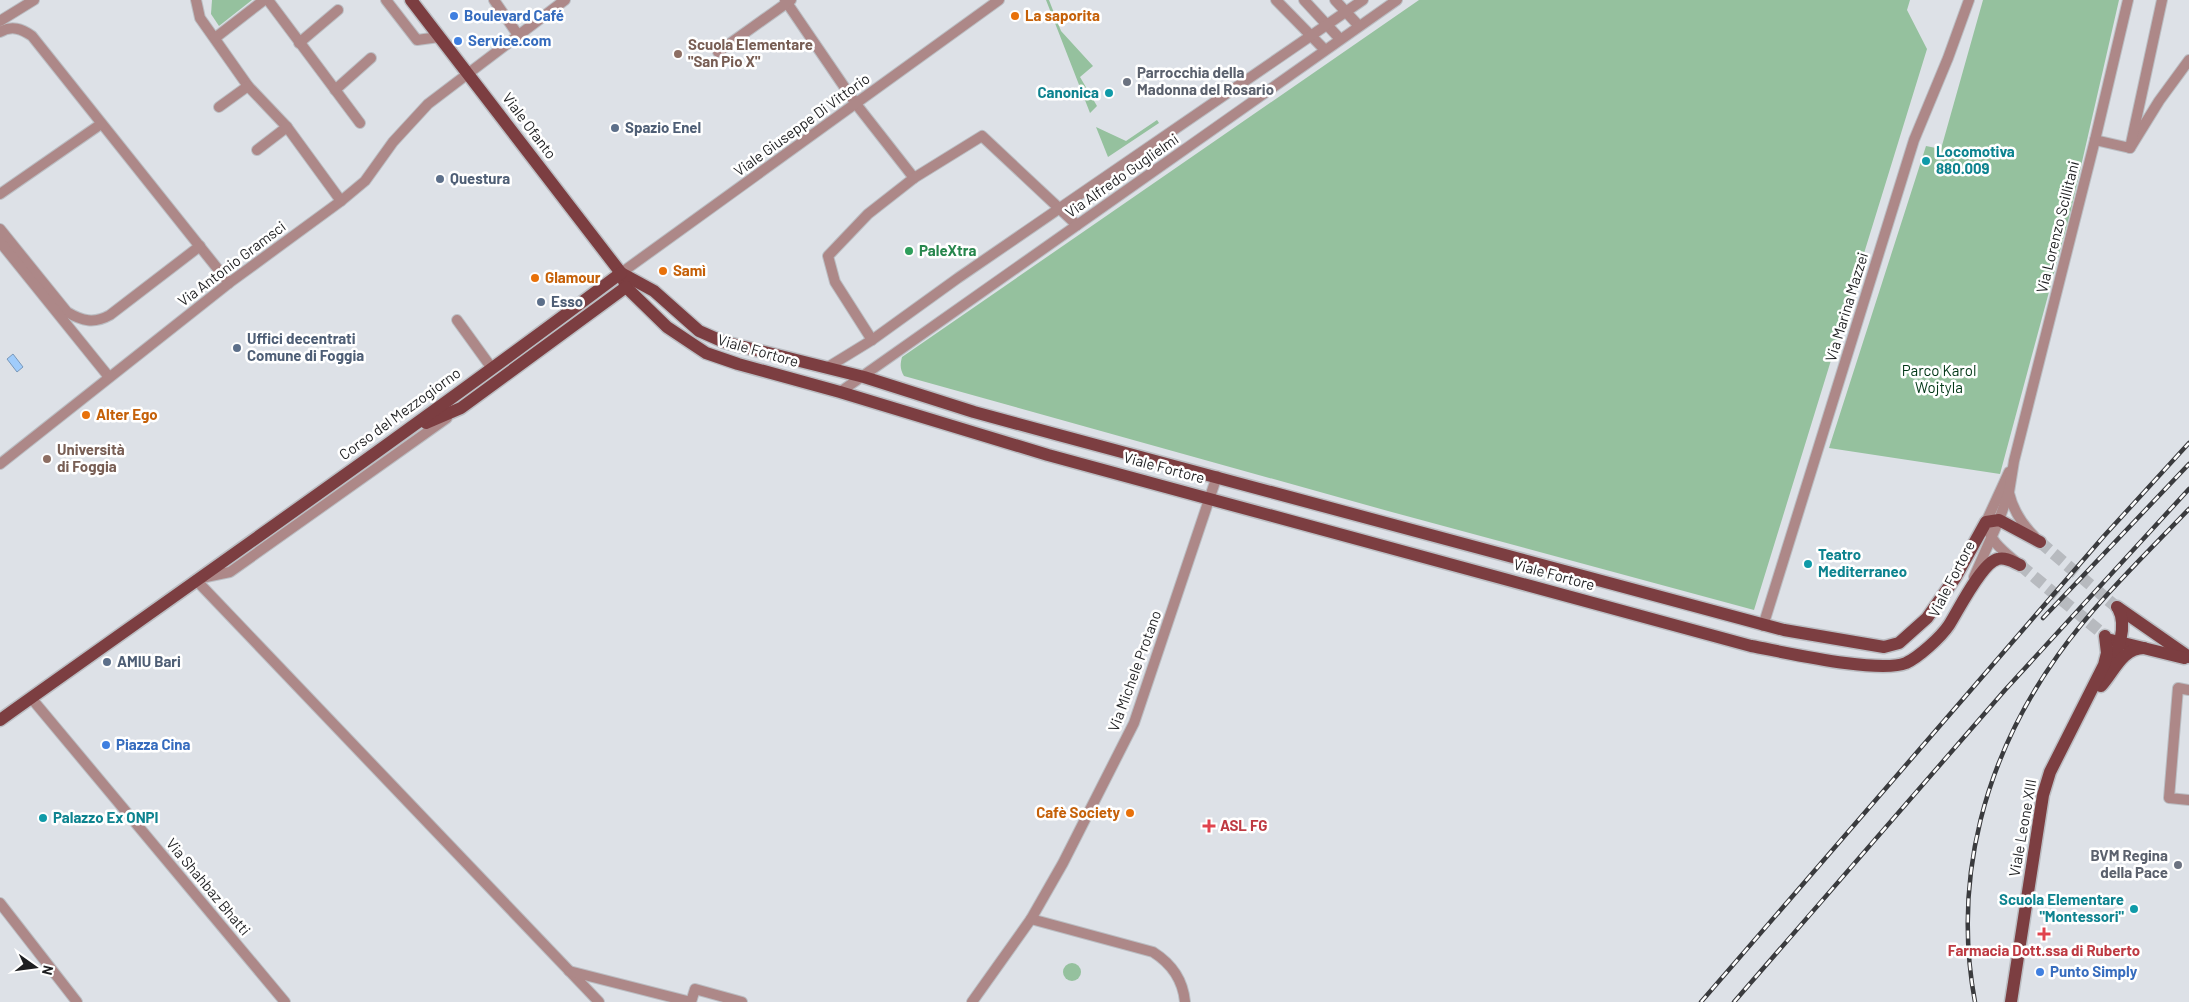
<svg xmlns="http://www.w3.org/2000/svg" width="2189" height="1002" viewBox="0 0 2189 1002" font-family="Barlow,sans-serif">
  <rect width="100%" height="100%" fill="#dde1e7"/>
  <g fill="#95c19e">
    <polygon points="212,0 252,0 219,26 211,14"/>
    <polygon points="1046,0 1049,0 1061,31 1093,66 1080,77 1097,106 1090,113"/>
    <path d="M1419,0h491l-3,10 20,39 -173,561 -366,-99 -484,-135c-4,-7 -4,-11 -2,-19z"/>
    <polygon points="1983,0 2119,0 2071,210 2000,474 1829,448 1926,146 1941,149"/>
    <polygon points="1157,120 1159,123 1108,157 1096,127 1126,141"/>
    <circle cx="1072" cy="972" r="9"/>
  </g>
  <polygon fill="#a0ccfb" stroke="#7998ba" points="13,354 23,367 17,372 7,359"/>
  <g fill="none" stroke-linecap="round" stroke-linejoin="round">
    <g stroke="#b7babf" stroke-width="12" stroke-dasharray="12 6" stroke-linecap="butt">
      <polyline points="2040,542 2114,605"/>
      <polyline points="2020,565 2103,634"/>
    </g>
    <g stroke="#bbbec3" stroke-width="12">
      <g id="minor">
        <polyline points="196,0 200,18 248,86 287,127 341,201"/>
        <polyline points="268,0 360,123"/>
        <polyline points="386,0 417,40 439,37"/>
        <polyline points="494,0 518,35"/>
        <polyline points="785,0 856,104 914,178"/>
        <polyline points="1276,0 1325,50"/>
        <polyline points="1304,0 1340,39"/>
        <polyline points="1335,0 1359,26"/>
        <polyline points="0,21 34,0"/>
        <path d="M0,32c12,-7 22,-3 32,4l197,247"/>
        <polyline points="215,38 264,0"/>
        <polyline points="299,43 338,10"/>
        <polyline points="718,52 791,0"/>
        <polyline points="335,90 371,58"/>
        <polyline points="219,107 248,86"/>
        <polyline points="2095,140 2130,148 2159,101 2189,60"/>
        <polyline points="2130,148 2162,0"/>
        <polyline points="257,150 287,127"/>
        <polyline points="0,194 101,124"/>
        <path d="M0,229l67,83c15,9 27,12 43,3l90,-69"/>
        <polyline points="0,242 109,377"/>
        <polyline points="621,273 999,0"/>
        <polyline points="457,320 491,367"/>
        <polyline points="872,340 835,282 828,256 868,214 914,178 982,136 1077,225"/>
        <polyline points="828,367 872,340 958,278 1363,0"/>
        <polyline points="840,392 1397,0"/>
        <polyline points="0,464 229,283 341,201 365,181 393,142 428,104 565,0"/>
        <path d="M2009,472l-23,50c3,18 16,28 29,39"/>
        <path d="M2009,493c4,17 13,31 25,43"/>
        <polyline points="1974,577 1999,520 2009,492 2014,461 2095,140 2128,0"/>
        <polyline points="201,578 230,572 447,418"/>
        <polyline points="196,580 599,1002"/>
        <polyline points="1763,626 1914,140 1948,58 1969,0"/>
        <polyline points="2189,690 2178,688 2169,798 2189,800"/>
        <polyline points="32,699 285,1002"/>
        <polyline points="0,903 77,1002"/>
        <path d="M1031,919l122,33c19,12 30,28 32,50"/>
        <polyline points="569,971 691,1002"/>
        <polyline points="691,1002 695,989 742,1002"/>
        <polyline points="972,1002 1031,919 1063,863 1134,723 1217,476"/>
      </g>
    </g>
    <g stroke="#bbbec3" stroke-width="15">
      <g id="major">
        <path d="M411,0l210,273 5,14 41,40 39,26 32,11 102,28 208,63 703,191c33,6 127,28 155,17 13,-6 35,-26 43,-38 9,-14 33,-63 49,-66 8,-2 15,3 22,6"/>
        <polyline points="621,273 654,291 699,331 724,342 864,377 974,412 1055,434 1784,630 1884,647 1899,643 1927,618 1955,578 1986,522 1999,520 2040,542"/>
        <polyline points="426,423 461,408 626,287"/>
        <polyline points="2117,607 2189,657"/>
        <polyline points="2111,640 2184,658"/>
        <path d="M2108,669c10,-17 20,-42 10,-61"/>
        <path d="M2101,686c13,-14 21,-38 43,-38"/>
        <path d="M0,720c208,-148 417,-294 621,-447"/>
        <polyline points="2011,1002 2043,795 2050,772 2104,665 2107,653 2105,636"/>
      </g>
    </g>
    <use href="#minor" stroke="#ad8888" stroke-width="10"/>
    <use href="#major" stroke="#7c3e41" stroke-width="12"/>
    <g stroke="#3a3b3e" stroke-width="4.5">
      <g id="rail">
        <polyline points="2043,618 2189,464"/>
        <polyline points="1701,1002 2104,536 2189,443"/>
        <polyline points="1734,1002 2005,690 2189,489"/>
        <path d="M1975,1002c-23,-124 10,-245 83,-347 38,-53 86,-99 131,-146"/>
      </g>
    </g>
    <use href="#rail" stroke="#fff" stroke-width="2.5" stroke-dasharray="8" stroke-linecap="butt"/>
  </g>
  <g fill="#3f7fe0" stroke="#fff" stroke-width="2">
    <circle cx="454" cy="16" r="5"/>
    <circle cx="458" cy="41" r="5"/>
    <circle cx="106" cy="745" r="5"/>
    <circle cx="2040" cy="972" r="5"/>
  </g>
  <g fill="#e8710a" stroke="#fff" stroke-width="2">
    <circle cx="1015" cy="16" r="5"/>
    <circle cx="663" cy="271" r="5"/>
    <circle cx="535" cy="278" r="5"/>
    <circle cx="86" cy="415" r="5"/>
    <circle cx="1130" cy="813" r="5"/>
  </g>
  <g fill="#8d6e63" stroke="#fff" stroke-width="2">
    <circle cx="678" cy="54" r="5"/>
    <circle cx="47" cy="459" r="5"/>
  </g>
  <g fill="#6b7280" stroke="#fff" stroke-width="2">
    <circle cx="1127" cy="82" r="5"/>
    <circle cx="2178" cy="865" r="5"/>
  </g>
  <g fill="#0f9aa8" stroke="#fff" stroke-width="2">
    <circle cx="1109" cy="93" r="5"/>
    <circle cx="1926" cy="161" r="5"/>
    <circle cx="1808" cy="564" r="5"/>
    <circle cx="43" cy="818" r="5"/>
    <circle cx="2134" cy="909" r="5"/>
  </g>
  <g fill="#5c6f8a" stroke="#fff" stroke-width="2">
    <circle cx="615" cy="128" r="5"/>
    <circle cx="440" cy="179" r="5"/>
    <circle cx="541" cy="302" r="5"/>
    <circle cx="237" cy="348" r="5"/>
    <circle cx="107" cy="662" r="5"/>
  </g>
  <circle fill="#2e9e5b" stroke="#fff" stroke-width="2" cx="909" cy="251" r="5"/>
  <g fill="#e0444e" stroke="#fff" stroke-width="2">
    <path d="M1206.5 818.5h5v5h5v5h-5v5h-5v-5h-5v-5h5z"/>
    <path d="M2041.5 926.5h5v5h5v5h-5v5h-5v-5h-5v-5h5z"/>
  </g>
  <g text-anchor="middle" stroke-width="5" stroke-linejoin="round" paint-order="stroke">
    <g font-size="15" font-weight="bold" fill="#366cbe" stroke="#fff" text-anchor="start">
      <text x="464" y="21">Boulevard Café</text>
      <text x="468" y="46">Service.com</text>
      <text x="116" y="750">Piazza Cina</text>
      <text x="2050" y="977">Punto Simply</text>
    </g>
    <g font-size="15" font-weight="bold" fill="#c56008" stroke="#fff" text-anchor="start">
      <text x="1025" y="21">La saporita</text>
      <text x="673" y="276">Samì</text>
      <text x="545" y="283">Glamour</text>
      <text x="96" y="420">Alter Ego</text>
      <text x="1120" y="818" text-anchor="end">Cafè Society</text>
    </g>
    <g font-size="15" font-weight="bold" fill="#785e54" stroke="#fff" text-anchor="start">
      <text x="688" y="50">Scuola Elementare<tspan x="688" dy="17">"San Pio X"</tspan></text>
      <text x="57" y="455">Università<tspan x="57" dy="17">di Foggia</tspan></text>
    </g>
    <g font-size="15" font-weight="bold" fill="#5b616d" stroke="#fff" text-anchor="start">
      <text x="1137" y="78">Parrocchia della<tspan x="1137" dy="17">Madonna del Rosario</tspan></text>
      <text x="2168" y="861" text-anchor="end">BVM Regina<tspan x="2168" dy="17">della Pace</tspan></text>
    </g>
    <g font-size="15" font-weight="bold" fill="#0d838f" stroke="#fff" text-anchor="start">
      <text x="1099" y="98" text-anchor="end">Canonica</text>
      <text x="1936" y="157">Locomotiva<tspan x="1936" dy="17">880.009</tspan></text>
      <text x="1818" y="560">Teatro<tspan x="1818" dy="17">Mediterraneo</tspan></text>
      <text x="53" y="823">Palazzo Ex ONPI</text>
      <text x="2124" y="905" text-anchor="end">Scuola Elementare<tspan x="2124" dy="17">"Montessori"</tspan></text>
    </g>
    <g font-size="15" fill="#1e1f21" stroke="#fff">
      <text transform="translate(802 125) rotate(-36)" y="5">Viale Giuseppe Di Vittorio</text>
      <text transform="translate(529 126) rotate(53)" y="5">Viale Ofanto</text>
      <text transform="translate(1122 176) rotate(-35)" y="5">Via Alfredo Guglielmi</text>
      <text transform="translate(2058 227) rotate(-76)" y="5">Via Lorenzo Scillitani</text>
      <text transform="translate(232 264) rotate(-37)" y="5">Via Antonio Gramsci</text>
      <text transform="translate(1847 307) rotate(-73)" y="5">Via Marina Mazzei</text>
      <text transform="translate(758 351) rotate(16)" y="5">Viale Fortore</text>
      <text transform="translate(400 414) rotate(-36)" y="5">Corso del Mezzogiorno</text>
      <text transform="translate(1164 468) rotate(15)" y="5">Viale Fortore</text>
      <text transform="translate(1554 575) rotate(15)" y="5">Viale Fortore</text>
      <text transform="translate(1952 579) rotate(-63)" y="5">Viale Fortore</text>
      <text transform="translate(1135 671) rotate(-70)" y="5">Via Michele Protano</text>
      <text transform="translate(2023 828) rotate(-80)" y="5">Viale Leone XIII</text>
      <text transform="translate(208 887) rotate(50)" y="5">Via Shahbaz Bhatti</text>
    </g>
    <g font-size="15" font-weight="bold" fill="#4e5e75" stroke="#fff" text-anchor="start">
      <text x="625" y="133">Spazio Enel</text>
      <text x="450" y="184">Questura</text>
      <text x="551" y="307">Esso</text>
      <text x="247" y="344">Uffici decentrati<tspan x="247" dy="17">Comune di Foggia</tspan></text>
      <text x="117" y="667">AMIU Bari</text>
    </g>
    <g font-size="15" font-weight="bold" fill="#27864d" stroke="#fff" text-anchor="start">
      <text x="919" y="256">PaleXtra</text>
    </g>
    <g font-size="15" fill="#013716" stroke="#fff">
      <text x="1939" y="376">Parco Karol<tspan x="1939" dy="17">Wojtyla</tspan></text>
    </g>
    <g font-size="15" font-weight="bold" fill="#be3a42" stroke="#fff" text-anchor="start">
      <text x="1220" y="831">ASL FG</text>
      <text x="2044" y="956" text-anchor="middle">Farmacia Dott.ssa di Ruberto</text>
    </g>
  </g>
  <g transform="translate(35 967) rotate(104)" stroke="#ffffff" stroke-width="4" paint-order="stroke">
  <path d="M0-4L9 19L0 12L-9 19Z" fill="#1e1f21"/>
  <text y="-8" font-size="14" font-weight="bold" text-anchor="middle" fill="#1e1f21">N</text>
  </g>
</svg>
